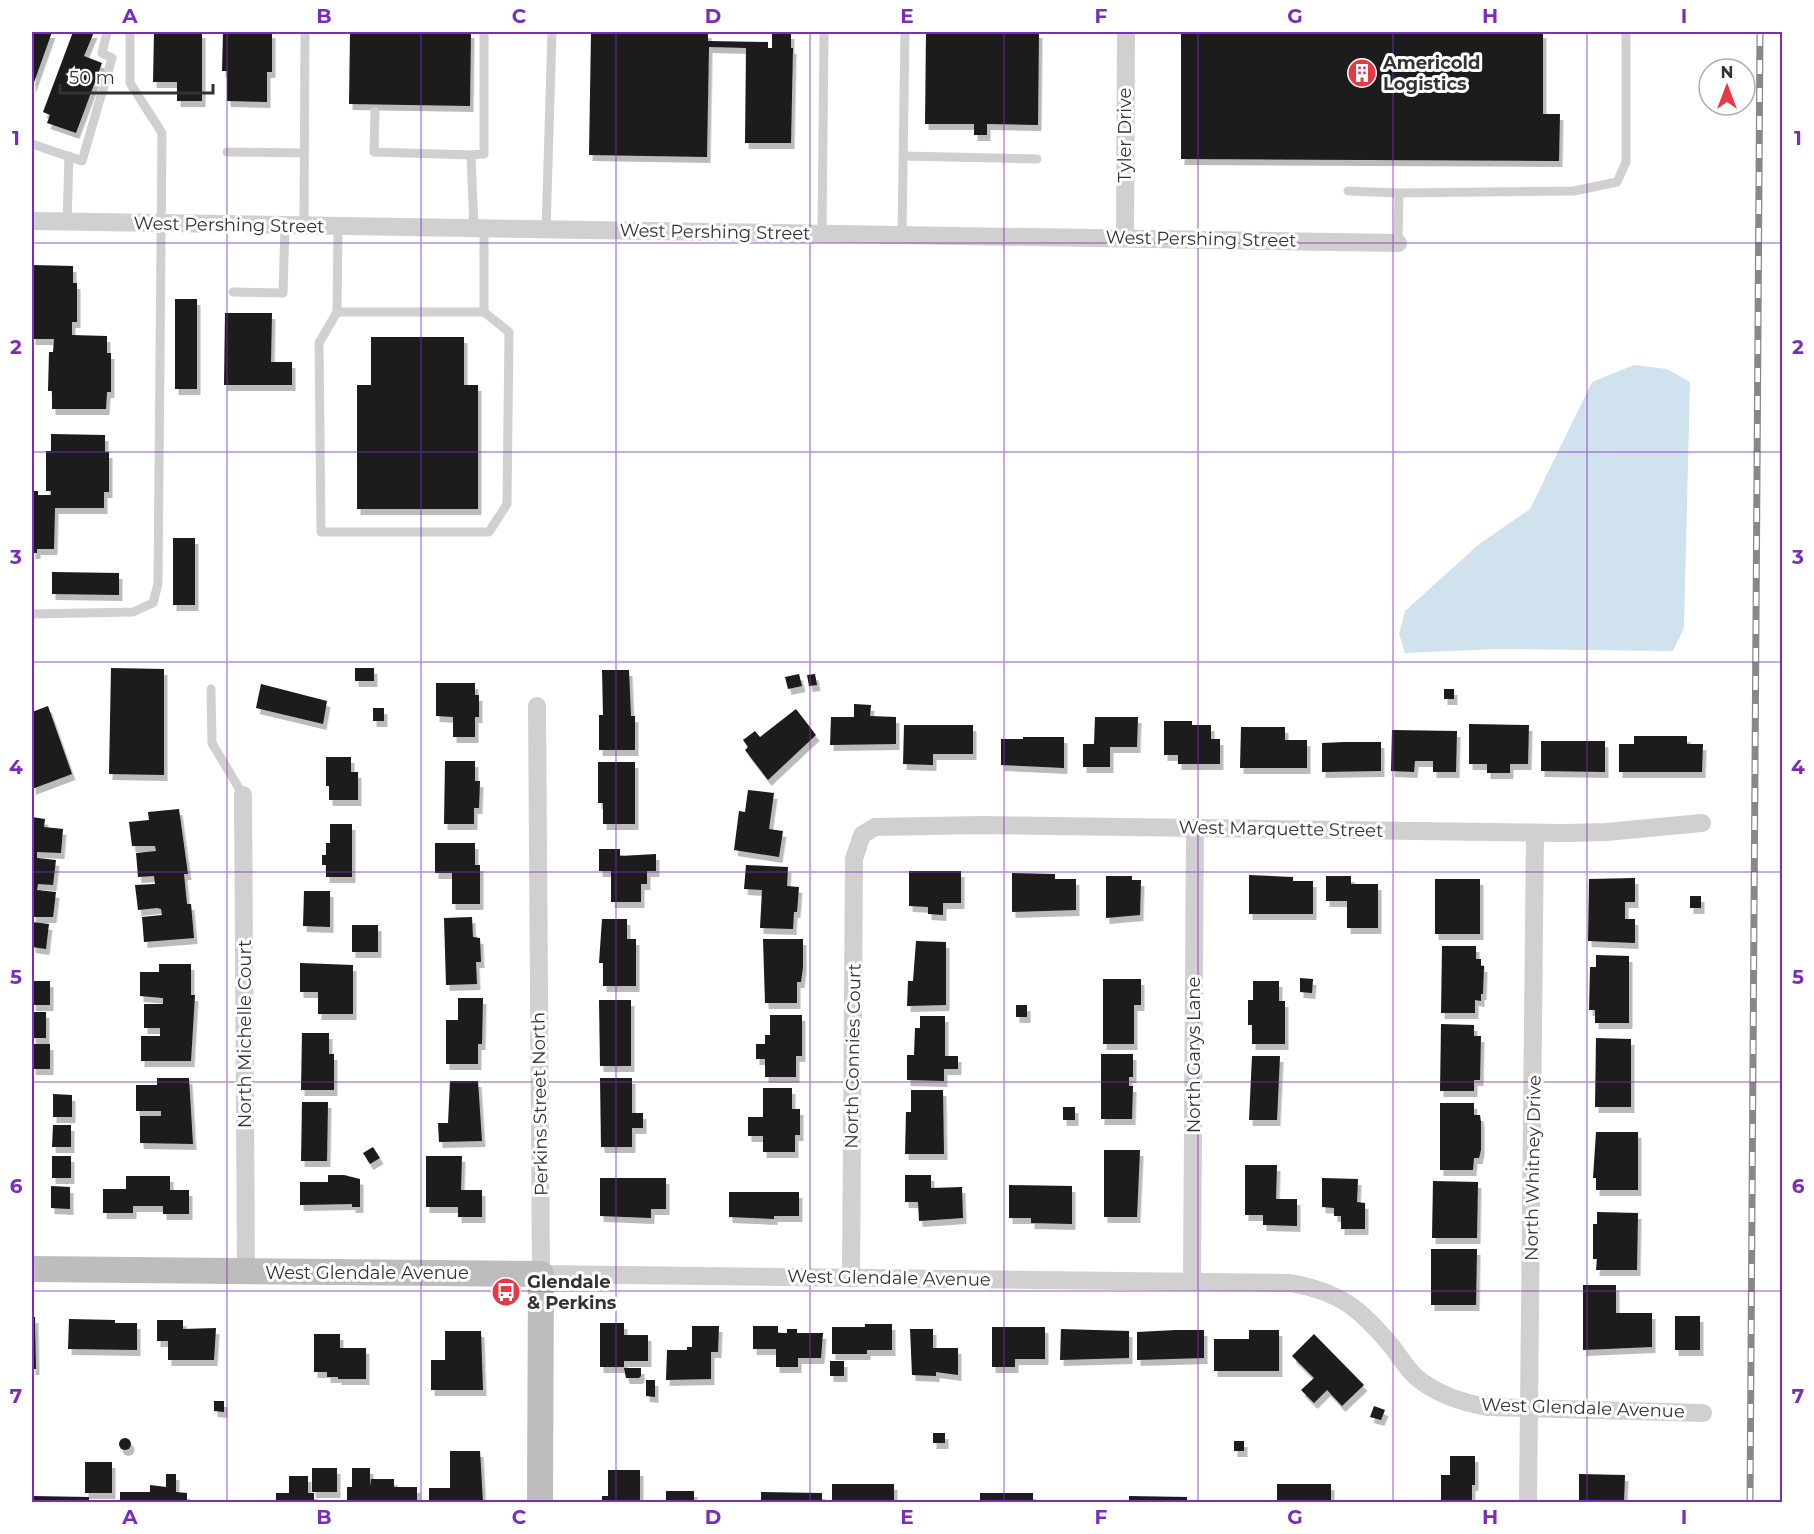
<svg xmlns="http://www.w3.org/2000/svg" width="1814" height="1534" viewBox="0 0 1814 1534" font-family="Montserrat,sans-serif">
  <defs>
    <filter id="shadow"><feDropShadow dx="3.5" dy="6" stdDeviation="0" flood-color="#0004"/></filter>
  </defs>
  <rect width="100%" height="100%" fill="#fff"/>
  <polygon fill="#cfe2ee" points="1634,365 1667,369 1690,382 1684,628 1673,651 1497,649 1405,653 1399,634 1405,611 1478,545 1530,509 1592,382"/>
  <g fill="#1a1a1a" filter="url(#shadow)">
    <polygon points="32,32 52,32 32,88"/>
    <polygon points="73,32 94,32 84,56 102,63 76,133 47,123 50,115 43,112"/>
    <polygon points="154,32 202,32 202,101 177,101 177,82 153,82"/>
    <polygon points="223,32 272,32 272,72 267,72 267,102 227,101 227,71 222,71"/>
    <polygon points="350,32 471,32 470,106 349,104"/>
    <polygon points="591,32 708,32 708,41 768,42 768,48 772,48 772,33 791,33 791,48 793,48 791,143 745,143 746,48 709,47 707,157 589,155"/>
    <polygon points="926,32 1039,32 1038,125 987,124 987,135 974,135 974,124 925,124"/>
    <polygon points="1181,32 1543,32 1543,114 1560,114 1559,161 1181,159"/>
    <polygon points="32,265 73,266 73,283 77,283 77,322 72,322 72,335 107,336 107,353 111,353 111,392 107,392 106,409 52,409 52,391 48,391 49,352 53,352 54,339 32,339"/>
    <rect x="175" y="299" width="22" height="90"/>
    <polygon points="225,313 272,313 271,362 292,362 292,385 224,385"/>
    <polygon points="371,337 464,337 464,385 478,385 478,509 357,509 357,385 371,385"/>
    <polygon points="51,434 105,435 105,452 109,452 109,492 104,492 104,508 55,508 54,549 37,549 37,553 32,553 32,491 38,491 38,495 51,495 51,491 46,491 46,451 51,451"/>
    <rect x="173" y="538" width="22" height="67"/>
    <polygon points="52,572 119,573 119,595 52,594"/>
    <polygon points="111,668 164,669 164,775 109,774"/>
    <rect x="355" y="668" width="19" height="13"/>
    <polygon points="602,670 629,670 631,716 635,716 635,750 599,750 599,715 603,715"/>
    <polygon points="799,674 802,686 788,689 785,677"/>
    <polygon points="815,674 817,685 809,686 807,675"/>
    <polygon points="436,683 475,683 475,695 479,695 479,717 475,717 475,737 453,737 453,717 436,716"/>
    <polygon points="261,684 327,701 323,724 256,708"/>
    <rect x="1444" y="689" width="10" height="10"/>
    <polygon points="854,704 871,705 870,716 896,717 896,744 830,745 831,717 854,717"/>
    <polygon points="48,706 72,774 32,789 32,712"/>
    <rect x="373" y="708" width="11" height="13"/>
    <polygon points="796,709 816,735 768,780 745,750 748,747 743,740 755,731 760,737"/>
    <polygon points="1095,717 1138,717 1137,747 1110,747 1110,767 1083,767 1083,744 1094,744"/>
    <polygon points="1164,721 1192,721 1192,725 1211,725 1211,739 1220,739 1220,764 1178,764 1178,755 1164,755"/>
    <polygon points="1469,724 1529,725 1528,764 1510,764 1510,773 1487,773 1487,764 1469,764"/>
    <polygon points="904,725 973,725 973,754 933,754 933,765 903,764"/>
    <polygon points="1241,727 1285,727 1285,740 1307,740 1307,768 1240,768"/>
    <polygon points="1392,730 1457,731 1456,772 1433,772 1433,761 1415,761 1414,772 1391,771"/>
    <polygon points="1634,736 1687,736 1687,744 1703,744 1702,772 1619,772 1619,744 1634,744"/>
    <polygon points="1023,737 1064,737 1064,768 1001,765 1001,739 1023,739"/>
    <polygon points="1541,741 1605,741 1605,772 1541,771"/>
    <polygon points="1344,742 1381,742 1381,771 1322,772 1322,743"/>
    <polygon points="326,757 351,757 351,772 358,772 358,800 329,800 329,786 326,786"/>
    <polygon points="445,761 475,761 475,781 480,781 479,808 474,808 474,824 444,824"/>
    <polygon points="598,762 635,762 635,824 603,824 603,803 598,803"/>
    <polygon points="748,790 774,793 769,829 783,831 779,857 734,850 739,811 745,812"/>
    <polygon points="179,809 188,874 184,874 187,904 191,904 194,938 144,942 142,917 162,915 161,909 157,908 138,910 135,885 155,884 154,876 138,877 136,853 156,851 155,846 132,846 129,822 149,820 148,812"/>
    <polygon points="32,817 45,819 44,827 63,829 61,853 37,852 37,858 56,860 53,885 38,884 37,890 56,892 53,917 32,917"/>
    <polygon points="330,824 352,824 352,877 326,877 326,865 322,865 322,855 326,855 326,843 330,843"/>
    <polygon points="435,843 475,843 475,865 480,865 480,904 452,904 452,873 435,873"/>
    <polygon points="599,849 620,849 620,856 656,854 656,871 647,871 647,884 641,884 641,902 611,902 611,871 599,871"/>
    <polygon points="746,865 788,867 787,886 799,887 797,912 794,912 793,929 760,928 762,890 744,889"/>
    <polygon points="909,871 961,871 961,903 943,903 943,915 928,914 928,907 909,906"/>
    <polygon points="1012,873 1055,874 1055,879 1076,879 1076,910 1012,912"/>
    <polygon points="1249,875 1293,877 1293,881 1313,881 1313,914 1249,914"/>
    <polygon points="1106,876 1132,876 1132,880 1141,880 1140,915 1106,918"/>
    <polygon points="1326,876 1351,876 1351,884 1378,884 1378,928 1347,928 1347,901 1326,901"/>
    <polygon points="1635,878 1635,902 1625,902 1625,919 1635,919 1635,943 1588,941 1589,879"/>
    <rect x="1435" y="879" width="45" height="55"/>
    <polygon points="304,891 330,891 330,927 303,926"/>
    <rect x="1690" y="896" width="11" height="12"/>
    <polygon points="472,917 473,937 480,938 481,962 476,962 477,984 446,985 444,918"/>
    <polygon points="602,919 627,919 627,939 636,939 636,986 603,986 603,963 599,963"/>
    <polygon points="32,922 49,924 46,949 32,947"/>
    <rect x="352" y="925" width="26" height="27"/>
    <polygon points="763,939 803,939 803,967 801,982 797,982 797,1003 765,1003"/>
    <polygon points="916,941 946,942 946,1005 907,1006 908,981 913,981"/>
    <polygon points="1442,946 1476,946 1476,959 1481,959 1481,966 1484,966 1483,994 1481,994 1481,1001 1475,1000 1475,1013 1441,1013"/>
    <polygon points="1596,955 1629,956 1629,1023 1595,1023 1595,1010 1589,1010 1590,967 1596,967"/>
    <polygon points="300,963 353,965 353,1014 318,1014 318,992 300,992"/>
    <polygon points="159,964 191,964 191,995 195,995 191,1061 141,1061 141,1036 160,1036 160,1028 144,1028 144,1004 163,1004 163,998 140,996 140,972 159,972"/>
    <polygon points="1300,978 1313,979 1312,993 1300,992"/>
    <polygon points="1103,979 1141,979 1141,1005 1134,1005 1134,1044 1103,1044"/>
    <rect x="32" y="981" width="18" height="24"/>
    <polygon points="1253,981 1279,981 1279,1001 1285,1001 1285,1044 1252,1044 1252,1025 1248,1025 1248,1000 1253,1000"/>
    <polygon points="458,998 483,998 482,1044 478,1044 478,1064 446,1064 446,1020 458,1020"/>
    <polygon points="599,1000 631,1000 631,1066 600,1066"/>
    <rect x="1016" y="1005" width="11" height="12"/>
    <rect x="32" y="1012" width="14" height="26"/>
    <polygon points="770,1015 802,1015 802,1056 796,1056 796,1077 765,1077 765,1059 756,1059 756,1044 765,1044 765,1035 770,1035"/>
    <polygon points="920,1016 945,1016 945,1056 958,1056 958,1069 944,1069 944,1081 907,1080 907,1055 914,1055 915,1028 920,1028"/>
    <polygon points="1441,1024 1474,1025 1474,1036 1481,1036 1480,1080 1474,1080 1474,1091 1440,1091"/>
    <polygon points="302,1033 329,1033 329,1054 334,1054 334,1090 301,1090"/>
    <polygon points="1596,1038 1631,1039 1631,1107 1595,1107"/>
    <rect x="32" y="1044" width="18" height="25"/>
    <polygon points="1101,1054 1133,1054 1133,1077 1129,1077 1129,1086 1133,1086 1132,1119 1101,1119"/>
    <polygon points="1252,1056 1280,1056 1277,1120 1249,1120"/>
    <polygon points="157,1078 189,1078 193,1144 140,1143 140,1116 161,1116 161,1111 136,1111 136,1085 157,1085"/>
    <polygon points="600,1078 632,1078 632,1113 643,1113 643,1128 632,1128 632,1147 601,1147"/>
    <polygon points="450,1081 478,1081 482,1141 439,1142 438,1123 448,1123"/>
    <polygon points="763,1088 792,1088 792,1109 800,1109 800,1135 795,1135 795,1152 763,1152 763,1136 748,1136 748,1117 763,1117"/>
    <polygon points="911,1090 943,1090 944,1154 905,1154 906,1112 911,1112"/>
    <polygon points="53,1094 72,1095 72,1117 53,1117"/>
    <polygon points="302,1102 328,1102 327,1161 301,1161"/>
    <polygon points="1440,1103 1474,1103 1474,1115 1480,1115 1481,1122 1481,1150 1479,1158 1474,1158 1473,1170 1440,1170"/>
    <rect x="1063" y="1107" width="12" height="13"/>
    <polygon points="53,1125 71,1125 71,1147 52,1147"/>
    <polygon points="1596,1132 1638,1132 1638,1190 1596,1190 1596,1178 1593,1178"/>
    <polygon points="373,1147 380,1158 370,1164 363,1153"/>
    <polygon points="1104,1150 1140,1150 1137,1217 1104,1217"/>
    <rect x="52" y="1156" width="19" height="22"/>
    <polygon points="426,1156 462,1156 461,1190 482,1190 482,1217 458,1217 458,1207 426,1207"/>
    <polygon points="1245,1165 1277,1165 1276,1199 1297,1199 1297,1226 1263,1225 1263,1215 1245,1215"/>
    <polygon points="328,1175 344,1175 360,1179 360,1207 352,1207 352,1204 300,1205 300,1182 328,1182"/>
    <polygon points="905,1175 931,1175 931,1188 962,1187 963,1218 919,1221 918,1202 905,1202"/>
    <polygon points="126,1176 170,1176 170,1190 189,1190 189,1214 163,1214 163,1206 133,1206 133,1213 103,1213 103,1189 126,1189"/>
    <polygon points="600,1178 666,1178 666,1209 651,1209 651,1218 600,1216"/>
    <polygon points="1322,1178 1358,1179 1357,1202 1365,1203 1365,1229 1341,1229 1341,1216 1334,1216 1334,1208 1322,1207"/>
    <polygon points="1433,1181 1478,1182 1477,1238 1432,1238"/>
    <polygon points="1009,1185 1072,1186 1072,1224 1031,1223 1031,1218 1009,1218"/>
    <polygon points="51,1186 70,1187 70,1209 51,1208"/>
    <polygon points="729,1192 799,1192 799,1216 774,1216 774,1219 729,1217"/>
    <polygon points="1597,1212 1638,1213 1637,1270 1596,1270 1597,1259 1593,1259 1593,1224 1597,1224"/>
    <polygon points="1431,1249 1477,1249 1476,1305 1431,1305"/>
    <polygon points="1583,1285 1616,1285 1616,1313 1652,1313 1652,1347 1583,1350"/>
    <rect x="1675" y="1316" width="25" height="34"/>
    <polygon points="32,1317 35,1317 36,1369 32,1369"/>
    <polygon points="69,1319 115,1320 115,1323 137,1323 137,1350 68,1349"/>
    <polygon points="157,1320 183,1320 183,1329 216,1328 214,1360 168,1360 168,1341 157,1341"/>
    <polygon points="600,1323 624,1323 624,1335 648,1335 648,1361 624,1361 624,1367 600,1367"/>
    <polygon points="865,1324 892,1324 892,1350 867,1350 867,1354 832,1354 832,1327 865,1327"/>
    <polygon points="692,1326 719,1326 718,1352 711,1352 711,1379 666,1380 667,1350 687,1350 687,1347 692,1347"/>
    <polygon points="753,1326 778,1326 778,1333 787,1333 787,1329 797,1329 797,1333 823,1333 821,1358 798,1358 798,1367 776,1367 776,1349 753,1349"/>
    <polygon points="992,1327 1045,1327 1045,1359 1015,1359 1015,1367 992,1367"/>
    <polygon points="910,1329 933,1329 933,1348 958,1348 958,1375 936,1372 936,1376 912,1375"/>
    <polygon points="1061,1329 1129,1331 1129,1358 1060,1360"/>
    <polygon points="1176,1330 1204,1330 1204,1358 1137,1360 1137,1332"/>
    <polygon points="1249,1330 1279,1330 1279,1371 1214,1371 1214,1339 1249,1339"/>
    <polygon points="445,1331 481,1331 483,1390 431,1390 431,1360 445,1360"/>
    <polygon points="314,1334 340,1334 340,1348 366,1348 366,1379 338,1379 338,1377 327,1377 327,1372 314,1372"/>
    <polygon points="1314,1334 1364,1385 1342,1406 1327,1390 1314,1403 1301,1390 1314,1378 1292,1356"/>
    <rect x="830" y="1361" width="14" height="15"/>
    <polygon points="624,1368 641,1368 641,1376 639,1378 626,1378"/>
    <polygon points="646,1380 655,1380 655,1397 646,1396"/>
    <polygon points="214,1401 224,1401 224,1412 214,1411"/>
    <polygon points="1374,1406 1385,1410 1381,1420 1370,1417"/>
    <rect x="933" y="1433" width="12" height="10"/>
    <circle cx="125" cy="1444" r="6"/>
    <rect x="1234" y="1441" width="10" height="10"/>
    <polygon points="450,1451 480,1451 483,1502 429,1502 429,1488 450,1488"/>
    <polygon points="1450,1456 1475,1456 1475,1485 1472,1485 1472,1502 1441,1502 1441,1475 1450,1475"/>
    <rect x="85" y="1462" width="27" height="31"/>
    <rect x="312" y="1468" width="25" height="24"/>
    <polygon points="352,1468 370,1468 370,1487 371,1479 394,1479 394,1487 417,1487 417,1502 347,1502 347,1487 352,1487"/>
    <polygon points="608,1470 640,1470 640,1502 602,1502 602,1496 608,1496"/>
    <polygon points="166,1474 176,1474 176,1492 187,1493 187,1502 120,1502 120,1492 150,1492 150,1485 166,1487"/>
    <polygon points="1579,1474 1625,1475 1624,1502 1579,1502"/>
    <polygon points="289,1476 308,1476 308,1493 314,1493 314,1502 276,1502 276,1493 289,1493"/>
    <rect x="832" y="1484" width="62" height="18"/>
    <rect x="1277" y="1484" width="54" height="18"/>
    <rect x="666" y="1491" width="28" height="11"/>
    <polygon points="761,1492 822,1493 822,1502 761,1502"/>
    <rect x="980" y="1493" width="53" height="9"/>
    <polygon points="32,1496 89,1497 89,1502 32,1502"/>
    <polygon points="1129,1496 1187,1497 1187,1502 1129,1502"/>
    <rect x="197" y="1500" width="44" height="2"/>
  </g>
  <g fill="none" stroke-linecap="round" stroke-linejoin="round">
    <g stroke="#d0d0d0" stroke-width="9">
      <polyline points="375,112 374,152 471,155"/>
      <polyline points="32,144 82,161 112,58 102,53 107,32"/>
      <polyline points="227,152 303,153"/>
      <polyline points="903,156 1037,159"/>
      <polyline points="1348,191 1399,193"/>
      <polyline points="67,222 69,156"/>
      <polyline points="304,226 305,32"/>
      <polyline points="338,227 337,312 484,312 484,229"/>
      <polyline points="474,229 471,155 484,154 484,32"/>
      <polyline points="546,230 552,32"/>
      <polyline points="822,233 824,32"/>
      <polyline points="902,235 905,32"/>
      <polyline points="1398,243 1399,193 1574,191 1617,182 1626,162 1626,32"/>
      <polyline points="233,292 283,293 285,226"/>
      <polyline points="337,312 319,343 321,532 489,532 507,504 509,332 484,312"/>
      <polyline points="32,614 133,612 153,603 158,584 162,133 130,83 130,32"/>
      <polyline points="211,689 212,743 243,795"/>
    </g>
    <g stroke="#d0d0d0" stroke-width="18">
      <polyline points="32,221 1398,243"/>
      <polyline points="1125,238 1126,32"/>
      <path d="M537,706l4,568 749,9c51,9 71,26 103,65 7,9 14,21 23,29 20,17 48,26 72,30l215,6"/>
      <polyline points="243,795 246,1273"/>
      <polyline points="851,1278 854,859 862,835 875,827 981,825 1567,833 1606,832 1702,823"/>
      <polyline points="1192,1281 1195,828"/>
      <polyline points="1528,1502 1535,833"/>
    </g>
    <polyline stroke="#bdbdbd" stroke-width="26" points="32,1269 541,1274 540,1502"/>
    <g stroke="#888" stroke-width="7">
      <polyline id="rail" points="1750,1502 1760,32"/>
    </g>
    <use href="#rail" stroke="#fff" stroke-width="4.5" stroke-dasharray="14" stroke-linecap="butt"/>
  </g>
  <path fill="none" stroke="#7b2cbf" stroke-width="1.5" stroke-opacity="0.55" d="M227,32v1470M421,32v1470M616,32v1470M810,32v1470M1004,32v1470M1198,32v1470M1393,32v1470M1587,32v1470M32,243h1750M32,452h1750M32,662h1750M32,872h1750M32,1082h1750M32,1291h1750"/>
  <defs>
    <g id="building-disc" transform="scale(1.5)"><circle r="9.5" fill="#e63946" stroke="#fff"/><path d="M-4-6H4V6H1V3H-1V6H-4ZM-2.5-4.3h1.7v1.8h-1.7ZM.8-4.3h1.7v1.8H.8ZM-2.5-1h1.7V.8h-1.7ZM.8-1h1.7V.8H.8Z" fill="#fff"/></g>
    <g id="bus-disc" transform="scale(1.5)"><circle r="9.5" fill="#e63946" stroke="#fff"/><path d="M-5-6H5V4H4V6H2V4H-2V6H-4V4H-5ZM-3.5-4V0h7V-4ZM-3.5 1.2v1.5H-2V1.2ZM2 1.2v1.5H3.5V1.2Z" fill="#fff"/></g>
  </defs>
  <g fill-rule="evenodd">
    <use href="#building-disc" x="1362" y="73"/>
    <use href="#bus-disc" x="506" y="1292"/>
  </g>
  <g text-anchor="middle" stroke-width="6" stroke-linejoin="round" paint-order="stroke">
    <g font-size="18" font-weight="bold" fill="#333" stroke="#fff" text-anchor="start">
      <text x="1383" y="69">Americold<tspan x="1383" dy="21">Logistics</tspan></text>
      <text x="527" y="1288">Glendale<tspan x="527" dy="21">&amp; Perkins</tspan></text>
    </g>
    <g font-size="18" fill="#333" stroke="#fff">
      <text transform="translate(1125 135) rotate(-90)" y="6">Tyler Drive</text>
      <text transform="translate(229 225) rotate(1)" y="6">West Pershing Street</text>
      <text transform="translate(715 232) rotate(1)" y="6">West Pershing Street</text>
      <text transform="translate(1201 239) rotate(1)" y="6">West Pershing Street</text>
      <text transform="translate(1281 829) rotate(1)" y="6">West Marquette Street</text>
      <text transform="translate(245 1034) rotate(-90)" y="6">North Michelle Court</text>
      <text transform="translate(1194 1055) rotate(-90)" y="6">North Garys Lane</text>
      <text transform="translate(853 1056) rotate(-89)" y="6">North Connies Court</text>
      <text transform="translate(540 1104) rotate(-91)" y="6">Perkins Street North</text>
      <text transform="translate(1533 1168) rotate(-89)" y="6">North Whitney Drive</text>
      <text x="367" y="1279">West Glendale Avenue</text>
      <text transform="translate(889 1278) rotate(1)" y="6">West Glendale Avenue</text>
      <text transform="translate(1583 1408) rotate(2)" y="6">West Glendale Avenue</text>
    </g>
  </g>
  <rect width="1814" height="1534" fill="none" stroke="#ffffff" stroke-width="66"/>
  <g transform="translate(1727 87)"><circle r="28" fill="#ffffff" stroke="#adadad" stroke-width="1.5"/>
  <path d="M0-4.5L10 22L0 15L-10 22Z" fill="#e63946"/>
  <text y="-9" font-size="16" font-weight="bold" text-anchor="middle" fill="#333333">N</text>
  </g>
  <path d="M60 84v9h153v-9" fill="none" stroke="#333333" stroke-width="3"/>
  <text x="69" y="84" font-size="18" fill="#333333" stroke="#ffffff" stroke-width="4.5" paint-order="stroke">50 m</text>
  <rect x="33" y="33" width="1748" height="1468" fill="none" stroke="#7b2cbf" stroke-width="2"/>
  <g font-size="20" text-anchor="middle" font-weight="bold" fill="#7b2cbf">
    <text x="130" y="23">A</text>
    <text x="324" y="23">B</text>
    <text x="519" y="23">C</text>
    <text x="713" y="23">D</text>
    <text x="907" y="23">E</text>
    <text x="1101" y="23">F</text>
    <text x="1295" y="23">G</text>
    <text x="1490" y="23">H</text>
    <text x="1684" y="23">I</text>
    <text x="16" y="145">1</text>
    <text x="1798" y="145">1</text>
    <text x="16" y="354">2</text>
    <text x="1798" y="354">2</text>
    <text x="16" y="564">3</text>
    <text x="1798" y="564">3</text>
    <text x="16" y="774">4</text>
    <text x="1798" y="774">4</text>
    <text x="16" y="984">5</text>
    <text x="1798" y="984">5</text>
    <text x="16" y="1193">6</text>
    <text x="1798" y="1193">6</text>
    <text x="16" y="1403">7</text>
    <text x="1798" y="1403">7</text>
    <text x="130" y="1524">A</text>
    <text x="324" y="1524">B</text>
    <text x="519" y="1524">C</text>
    <text x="713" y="1524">D</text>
    <text x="907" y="1524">E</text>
    <text x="1101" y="1524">F</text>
    <text x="1295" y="1524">G</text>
    <text x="1490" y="1524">H</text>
    <text x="1684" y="1524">I</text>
  </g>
</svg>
